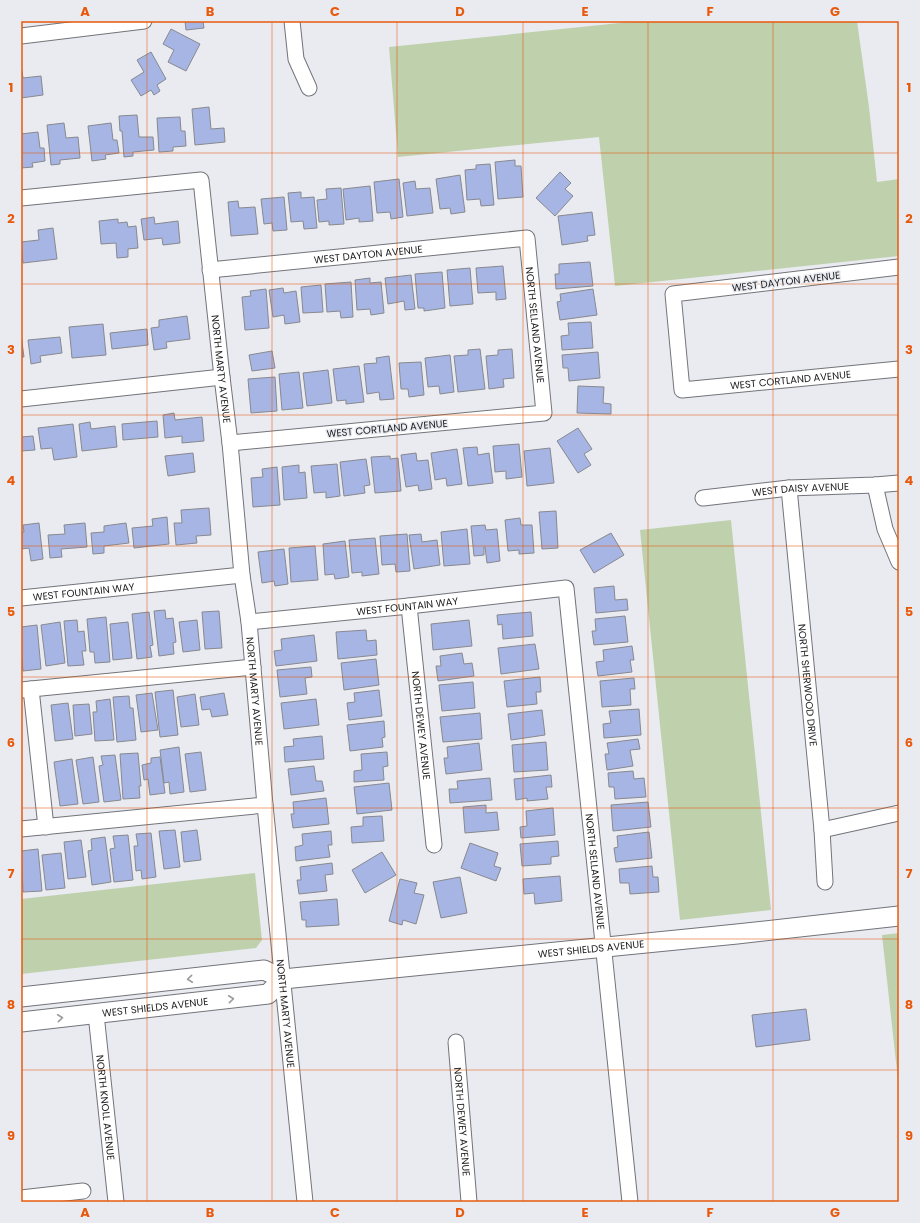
<svg xmlns="http://www.w3.org/2000/svg" width="920" height="1223" viewBox="0 0 920 1223" font-family="Poppins,sans-serif">
  <rect width="100%" height="100%" fill="#e9ebf1"/>
  <g fill="#bfd1ac">
    <polygon points="639,21 857,21 869,107 877,182 899,179 899,256 615,286 599,137 398,157 389,47"/>
    <polygon points="731,520 771,910 680,920 640,530"/>
    <polygon points="255,873 262,940 256,948 21,974 21,899"/>
    <polygon points="899,933 899,1089 882,935"/>
  </g>
  <g fill="#a6b5e3" stroke="#88898f">
    <polygon points="185,21 203,21 204,28 186,30"/>
    <polygon points="171,29 200,44 186,71 168,62 174,50 163,44"/>
    <polygon points="151,52 166,79 157,85 160,91 154,95 151,90 141,96 131,80 144,72 137,60"/>
    <polygon points="21,65 23,78 41,76 43,95 21,98"/>
    <polygon points="209,107 211,129 224,128 225,142 195,145 192,109"/>
    <polygon points="137,115 139,137 153,137 154,150 133,152 133,156 124,157 122,131 120,131 119,116"/>
    <polygon points="180,117 181,131 185,131 186,146 173,147 173,151 159,152 157,118"/>
    <polygon points="64,123 66,138 78,137 80,158 60,160 60,164 51,165 47,125"/>
    <polygon points="111,123 113,140 117,140 119,153 105,155 106,159 92,161 88,126"/>
    <polygon points="38,132 40,148 44,148 45,161 32,163 33,167 21,168 21,134"/>
    <polygon points="515,160 515,166 521,166 523,197 498,199 495,162"/>
    <polygon points="490,164 494,205 481,206 480,199 467,200 465,170 476,169 476,165"/>
    <polygon points="560,172 571,183 565,189 573,196 555,216 536,198"/>
    <polygon points="460,175 465,212 451,214 450,208 440,209 436,179"/>
    <polygon points="399,179 403,217 391,219 390,212 377,213 374,182"/>
    <polygon points="415,181 416,189 430,188 433,213 407,216 403,183"/>
    <polygon points="370,186 373,221 359,222 359,218 346,220 343,189"/>
    <polygon points="341,188 344,224 329,225 329,221 319,222 317,200 327,199 326,189"/>
    <polygon points="301,192 301,198 314,197 317,228 304,229 303,221 291,222 288,193"/>
    <polygon points="284,197 287,230 273,231 272,223 264,224 261,199"/>
    <polygon points="238,201 239,208 255,207 258,234 231,236 228,202"/>
    <polygon points="592,212 595,235 587,236 588,241 562,245 558,216"/>
    <polygon points="154,217 155,224 178,221 180,243 163,245 162,238 144,240 141,219"/>
    <polygon points="118,219 118,223 127,222 128,227 136,226 138,248 128,249 128,257 117,258 116,243 101,244 99,221"/>
    <polygon points="53,228 57,259 23,263 21,242 39,240 38,230"/>
    <polygon points="590,262 593,286 556,289 555,274 559,274 559,264"/>
    <polygon points="503,266 506,299 496,300 496,292 478,293 476,268"/>
    <polygon points="470,268 473,304 450,306 447,270"/>
    <polygon points="442,272 445,308 424,311 424,308 418,308 415,274"/>
    <polygon points="411,275 415,309 405,310 404,301 388,304 385,278"/>
    <polygon points="370,278 370,283 381,282 384,313 371,315 370,309 357,310 355,280"/>
    <polygon points="351,282 353,317 341,318 340,311 327,312 325,284"/>
    <polygon points="321,285 323,312 303,313 301,287"/>
    <polygon points="283,288 284,293 296,291 300,322 285,324 284,315 273,317 269,290"/>
    <polygon points="266,289 269,328 245,330 242,297 251,296 250,291"/>
    <polygon points="593,289 597,315 560,320 557,302 561,301 560,294"/>
    <polygon points="187,316 190,339 166,342 167,348 154,350 151,328 159,327 159,320"/>
    <polygon points="591,322 593,348 562,350 561,336 569,335 568,323"/>
    <polygon points="103,324 106,355 72,358 69,327"/>
    <polygon points="147,329 148,345 112,349 110,333"/>
    <polygon points="21,335 24,357 21,357"/>
    <polygon points="60,337 62,353 40,356 41,362 31,364 28,340"/>
    <polygon points="480,349 485,389 458,392 454,356 468,355 468,350"/>
    <polygon points="512,349 514,378 503,379 504,387 489,389 486,356 498,355 498,350"/>
    <polygon points="272,351 275,368 252,371 249,355"/>
    <polygon points="598,352 600,378 569,381 568,368 563,368 562,355"/>
    <polygon points="450,355 454,392 440,394 439,386 428,387 425,358"/>
    <polygon points="389,356 394,399 380,400 379,392 367,394 364,364 377,363 376,358"/>
    <polygon points="421,362 424,395 409,397 408,389 401,389 399,363"/>
    <polygon points="359,366 364,402 346,404 346,400 337,401 333,369"/>
    <polygon points="328,370 332,403 307,406 303,373"/>
    <polygon points="299,372 303,408 282,410 279,374"/>
    <polygon points="275,377 277,411 251,413 248,379"/>
    <polygon points="578,386 604,387 603,403 611,404 611,414 577,413"/>
    <polygon points="174,413 175,420 202,417 204,441 182,443 182,436 165,438 163,415"/>
    <polygon points="157,421 158,437 123,440 122,424"/>
    <polygon points="90,422 91,429 115,426 117,447 82,451 79,424"/>
    <polygon points="73,424 77,457 54,460 52,448 41,449 38,428"/>
    <polygon points="578,428 592,449 584,454 591,465 578,473 557,441"/>
    <polygon points="33,436 35,450 21,451 21,437"/>
    <polygon points="519,444 522,477 506,479 506,471 495,472 493,446"/>
    <polygon points="477,447 478,455 489,453 493,483 468,486 463,448"/>
    <polygon points="550,448 554,483 527,486 524,451"/>
    <polygon points="457,449 462,484 447,486 446,478 435,480 431,453"/>
    <polygon points="193,453 195,472 168,476 165,456"/>
    <polygon points="416,453 417,461 428,460 432,489 419,491 418,485 406,487 401,455"/>
    <polygon points="390,456 390,459 398,458 401,491 375,493 371,457"/>
    <polygon points="366,459 370,485 364,486 365,493 344,496 340,462"/>
    <polygon points="337,464 340,496 326,498 326,492 314,493 311,466"/>
    <polygon points="299,465 299,473 305,472 307,498 284,500 282,467"/>
    <polygon points="277,467 280,505 253,507 251,478 263,477 262,469"/>
    <polygon points="209,508 211,535 196,536 197,543 176,545 174,523 182,523 181,510"/>
    <polygon points="556,511 558,548 542,549 539,512"/>
    <polygon points="167,517 169,544 134,548 132,528 153,526 152,519"/>
    <polygon points="520,518 521,525 532,525 534,553 519,554 519,550 508,551 505,520"/>
    <polygon points="39,523 43,559 31,561 29,548 21,549 21,532 24,532 23,525"/>
    <polygon points="85,523 87,547 61,549 62,557 50,558 48,535 65,534 64,525"/>
    <polygon points="126,523 129,543 104,546 104,553 93,554 91,533 104,532 104,526"/>
    <polygon points="485,525 486,530 497,529 500,561 487,563 485,547 484,547 484,555 474,556 471,526"/>
    <polygon points="467,529 470,564 444,566 441,532"/>
    <polygon points="611,533 624,555 594,573 580,550"/>
    <polygon points="407,534 410,571 396,572 395,564 382,565 380,536"/>
    <polygon points="421,534 422,542 437,540 440,565 414,569 409,535"/>
    <polygon points="375,538 379,574 362,576 362,572 352,573 349,540"/>
    <polygon points="345,541 349,577 335,579 334,574 325,575 323,544"/>
    <polygon points="315,546 318,580 291,582 289,548"/>
    <polygon points="284,549 288,584 275,586 274,581 262,583 258,552"/>
    <polygon points="614,586 615,600 627,599 628,610 596,613 594,588"/>
    <polygon points="165,610 166,619 173,618 176,642 173,643 174,654 159,656 154,611"/>
    <polygon points="219,611 222,648 205,649 202,612"/>
    <polygon points="149,612 153,645 150,646 152,657 137,659 132,614"/>
    <polygon points="531,612 533,636 503,639 502,624 498,625 497,615"/>
    <polygon points="625,616 628,642 594,645 592,631 596,631 595,619"/>
    <polygon points="106,617 110,662 95,663 94,652 90,652 87,619"/>
    <polygon points="77,620 78,632 84,631 86,651 82,651 84,665 68,666 64,621"/>
    <polygon points="197,620 200,650 183,652 179,622"/>
    <polygon points="469,620 472,646 433,650 431,624"/>
    <polygon points="60,622 65,663 46,666 41,625"/>
    <polygon points="128,622 132,658 113,660 110,624"/>
    <polygon points="37,625 41,669 23,671 21,650 21,627"/>
    <polygon points="366,630 367,641 376,640 377,655 338,659 336,632"/>
    <polygon points="314,635 317,661 276,666 274,651 282,650 281,639"/>
    <polygon points="535,644 539,669 501,674 498,648"/>
    <polygon points="632,646 634,660 630,660 632,672 598,676 596,662 604,661 603,650"/>
    <polygon points="462,653 464,664 472,663 474,676 438,681 436,666 441,666 440,656"/>
    <polygon points="376,659 379,685 344,690 341,663"/>
    <polygon points="311,667 312,677 305,678 307,694 280,697 277,670"/>
    <polygon points="540,677 541,692 536,692 537,704 507,707 504,681"/>
    <polygon points="634,678 635,689 630,689 631,705 602,707 600,681"/>
    <polygon points="473,682 475,708 442,711 439,685"/>
    <polygon points="173,690 178,735 160,737 155,692"/>
    <polygon points="379,690 382,716 349,720 347,703 355,702 354,693"/>
    <polygon points="152,693 158,730 141,732 136,695"/>
    <polygon points="224,693 228,715 212,717 210,709 202,710 200,697"/>
    <polygon points="195,694 199,725 181,727 177,697"/>
    <polygon points="129,696 130,708 133,708 136,740 117,742 113,697"/>
    <polygon points="110,699 114,740 95,741 93,712 97,712 96,701"/>
    <polygon points="316,699 319,725 284,729 281,703"/>
    <polygon points="68,703 73,739 55,741 51,705"/>
    <polygon points="89,704 92,734 75,736 73,705"/>
    <polygon points="639,709 641,735 604,738 603,724 611,723 609,711"/>
    <polygon points="542,710 545,735 511,740 508,714"/>
    <polygon points="480,713 482,739 443,742 440,717"/>
    <polygon points="384,721 385,737 382,738 383,747 350,751 347,725"/>
    <polygon points="322,736 324,759 285,762 284,747 294,746 293,739"/>
    <polygon points="638,739 640,749 630,750 633,766 607,770 605,754 609,754 607,743"/>
    <polygon points="546,742 548,770 514,772 512,745"/>
    <polygon points="479,743 482,770 446,774 444,758 448,758 447,747"/>
    <polygon points="179,747 184,792 170,794 169,782 164,783 160,750"/>
    <polygon points="201,752 206,790 190,792 185,754"/>
    <polygon points="387,752 388,766 383,767 384,780 354,782 354,771 362,770 361,754"/>
    <polygon points="138,753 141,786 139,786 140,798 123,799 120,754"/>
    <polygon points="115,755 121,800 104,802 99,766 103,765 101,756"/>
    <polygon points="93,757 99,802 83,804 76,760"/>
    <polygon points="160,757 165,793 150,795 148,779 144,780 142,765 151,763 151,758"/>
    <polygon points="72,759 78,804 60,806 54,762"/>
    <polygon points="314,766 316,781 322,781 324,791 291,795 288,769"/>
    <polygon points="633,771 634,779 644,778 646,797 615,799 614,787 609,787 608,773"/>
    <polygon points="551,775 552,787 546,787 548,799 527,801 527,798 516,800 514,779"/>
    <polygon points="490,778 492,800 450,803 449,789 458,789 457,781"/>
    <polygon points="389,783 392,810 357,814 354,787"/>
    <polygon points="326,798 329,824 293,828 291,814 294,814 293,802"/>
    <polygon points="648,802 651,827 613,831 611,805"/>
    <polygon points="486,805 486,813 497,812 499,830 465,833 463,807"/>
    <polygon points="553,808 555,835 521,838 520,827 527,826 526,811"/>
    <polygon points="382,816 384,841 352,843 351,827 363,826 363,817"/>
    <polygon points="175,830 180,867 164,869 159,831"/>
    <polygon points="197,830 201,860 184,862 181,832"/>
    <polygon points="331,831 332,845 328,845 330,857 296,861 295,847 303,845 302,834"/>
    <polygon points="649,832 652,858 616,862 614,848 618,847 617,836"/>
    <polygon points="151,833 156,877 142,879 141,870 136,871 134,846 138,846 136,834"/>
    <polygon points="128,835 133,880 114,882 110,849 115,848 113,836"/>
    <polygon points="105,837 111,882 92,885 88,851 92,850 91,839"/>
    <polygon points="81,840 86,877 68,879 64,842"/>
    <polygon points="558,841 559,856 551,857 551,864 522,866 520,844"/>
    <polygon points="470,843 498,853 494,866 501,868 496,881 461,868"/>
    <polygon points="38,849 42,891 23,892 21,851"/>
    <polygon points="382,852 396,875 365,893 352,870"/>
    <polygon points="61,853 65,888 46,890 42,855"/>
    <polygon points="332,863 333,874 325,875 327,891 299,894 297,880 301,880 300,867"/>
    <polygon points="652,866 653,877 658,877 659,892 630,894 629,883 620,883 619,869"/>
    <polygon points="560,876 562,901 535,904 534,893 524,894 523,879"/>
    <polygon points="460,877 467,913 441,918 433,882"/>
    <polygon points="400,879 417,883 414,893 424,895 416,924 403,920 402,925 389,921"/>
    <polygon points="337,899 339,925 306,927 306,920 302,920 300,902"/>
    <polygon points="806,1009 810,1040 756,1047 752,1015"/>
  </g>
  <g fill="none" stroke-linecap="round" stroke-linejoin="round">
    <g stroke="#727479" stroke-width="17">
      <g id="minor">
        <polyline points="292,21 296,59 309,88"/>
        <polyline points="21,36 144,21"/>
        <path id="s1" d="M21,198l180,-18 21,197 8,66 12,132 7,47 16,183 40,397"/>
        <path id="s2" d="M899,267l-226,27 9,96 217,-21"/>
        <path id="s3" d="M210,270l317,-32 17,175 -314,30"/>
        <polyline points="21,399 222,377"/>
        <polyline points="875,485 885,529 899,562"/>
        <path id="s4" d="M789,488l33,342 3,52"/>
        <path id="s5" d="M703,498l86,-10 86,-3 24,-2"/>
        <path id="s6" d="M21,598l221,-23"/>
        <path id="s7" d="M409,606l25,239"/>
        <path id="s8" d="M249,622l160,-16 157,-18 64,614"/>
        <polyline points="31,689 46,827"/>
        <polyline points="21,690 253,667"/>
        <polyline points="21,829 265,805"/>
        <polyline points="822,830 899,813"/>
        <path id="s9" d="M96,1014l20,188"/>
        <path id="s10" d="M456,1042l13,160"/>
        <polyline points="21,1198 83,1191"/>
      </g>
    </g>
    <g stroke="#727479" stroke-width="21">
      <g id="tertiary">
        <path id="s11" d="M21,997l243,-27 19,9 454,-45 162,-18"/>
        <path id="s12" d="M21,1022l247,-28 15,-15"/>
      </g>
    </g>
    <use href="#minor" stroke="#fff" stroke-width="15"/>
    <use href="#tertiary" stroke="#fff" stroke-width="19"/>
  </g>
  <defs><path id="oneway-chevron" d="M-2-3.5L2.5 0L-2 3.5" fill="none" stroke-width="1.6" stroke-linecap="round" stroke-linejoin="round"/></defs>
  <g stroke="#9b9b9c">
    <use href="#oneway-chevron" transform="translate(190 979) rotate(174)"/>
    <use href="#oneway-chevron" transform="translate(231 999) rotate(-6)"/>
    <use href="#oneway-chevron" transform="translate(60 1018) rotate(-6)"/>
  </g>
  <path fill="none" stroke="#e8590c" stroke-width="1" stroke-opacity="0.55" d="M147,21v1181M272,21v1181M397,21v1181M523,21v1181M648,21v1181M773,21v1181M21,153h878M21,284h878M21,415h878M21,546h878M21,677h878M21,808h878M21,939h878M21,1070h878"/>
  <g text-anchor="middle" stroke-width="3" stroke-linejoin="round" paint-order="stroke">
    <g font-size="10" fill="#212123" stroke="#e9ebf1">
      <text dy="4" stroke="none"><textPath href="#s3" startOffset="159">WEST DAYTON AVENUE</textPath></text>
      <text transform="translate(786 281) rotate(-7)" y="4">WEST DAYTON AVENUE</text>
      <text dy="4" stroke="none"><textPath href="#s3" startOffset="406">NORTH SELLAND AVENUE</textPath></text>
      <text dy="4" stroke="none"><textPath href="#s1" startOffset="371">NORTH MARTY AVENUE</textPath></text>
      <text dy="4" stroke="none"><textPath href="#s2" startOffset="433">WEST CORTLAND AVENUE</textPath></text>
      <text transform="translate(387 428) rotate(-5)" y="4">WEST CORTLAND AVENUE</text>
      <text dy="4" stroke="none"><textPath href="#s5" startOffset="98">WEST DAISY AVENUE</textPath></text>
      <text dy="4" stroke="none"><textPath href="#s6" startOffset="63">WEST FOUNTAIN WAY</textPath></text>
      <text dy="4" stroke="none"><textPath href="#s8" startOffset="159">WEST FOUNTAIN WAY</textPath></text>
      <text dy="4" stroke="none"><textPath href="#s4" startOffset="198">NORTH SHERWOOD DRIVE</textPath></text>
      <text dy="4" stroke="none"><textPath href="#s1" startOffset="695">NORTH MARTY AVENUE</textPath></text>
      <text dy="4" stroke="none"><textPath href="#s7" startOffset="120">NORTH DEWEY AVENUE</textPath></text>
      <text dy="4" stroke="none"><textPath href="#s8" startOffset="604">NORTH SELLAND AVENUE</textPath></text>
      <text dy="4" stroke="none"><textPath href="#s11" startOffset="575">WEST SHIELDS AVENUE</textPath></text>
      <text dy="4" stroke="none"><textPath href="#s12" startOffset="135">WEST SHIELDS AVENUE</textPath></text>
      <text dy="4" stroke="none"><textPath href="#s1" startOffset="1019">NORTH MARTY AVENUE</textPath></text>
      <text dy="4" stroke="none"><textPath href="#s9" startOffset="94">NORTH KNOLL AVENUE</textPath></text>
      <text dy="4" stroke="none"><textPath href="#s10" startOffset="80">NORTH DEWEY AVENUE</textPath></text>
    </g>
  </g>
  <rect width="920" height="1223" fill="none" stroke="#e9ebf1" stroke-width="44"/>
  <rect x="22" y="22" width="876" height="1179" fill="none" stroke="#e8590c" stroke-width="1.5"/>
  <g font-size="13" text-anchor="middle" font-weight="bold" fill="#e8590c">
    <text x="85" y="16">A</text>
    <text x="210" y="16">B</text>
    <text x="335" y="16">C</text>
    <text x="460" y="16">D</text>
    <text x="585" y="16">E</text>
    <text x="710" y="16">F</text>
    <text x="835" y="16">G</text>
    <text x="11" y="92">1</text>
    <text x="909" y="92">1</text>
    <text x="11" y="223">2</text>
    <text x="909" y="223">2</text>
    <text x="11" y="354">3</text>
    <text x="909" y="354">3</text>
    <text x="11" y="485">4</text>
    <text x="909" y="485">4</text>
    <text x="11" y="616">5</text>
    <text x="909" y="616">5</text>
    <text x="11" y="747">6</text>
    <text x="909" y="747">6</text>
    <text x="11" y="878">7</text>
    <text x="909" y="878">7</text>
    <text x="11" y="1009">8</text>
    <text x="909" y="1009">8</text>
    <text x="11" y="1140">9</text>
    <text x="909" y="1140">9</text>
    <text x="85" y="1217">A</text>
    <text x="210" y="1217">B</text>
    <text x="335" y="1217">C</text>
    <text x="460" y="1217">D</text>
    <text x="585" y="1217">E</text>
    <text x="710" y="1217">F</text>
    <text x="835" y="1217">G</text>
  </g>
</svg>
